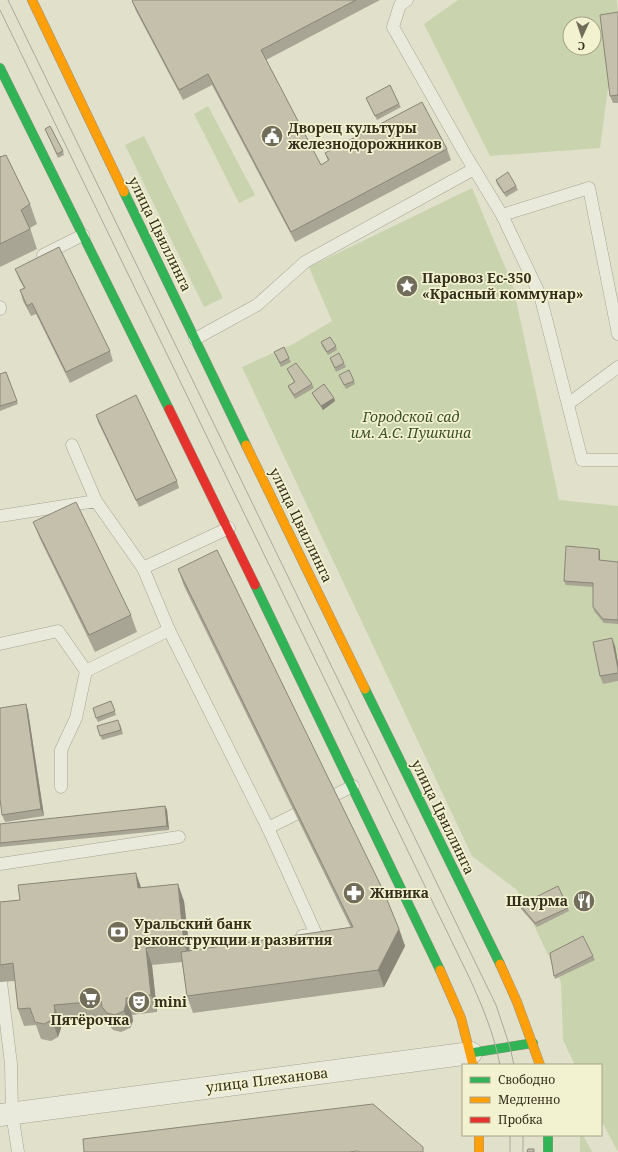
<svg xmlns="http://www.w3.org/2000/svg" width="618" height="1152" viewBox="0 0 618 1152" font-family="'Noto Serif',serif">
  <rect width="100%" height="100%" fill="#e1e1cb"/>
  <g fill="#c9d3ae" fill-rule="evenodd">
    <path d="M458,0h159l1,14 -18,134 -110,8 -66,-132zM570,24h24v24h-24z"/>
    <polygon points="208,106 255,195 239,203 194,114"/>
    <polygon points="144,136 223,298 204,307 125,145"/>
    <polygon points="472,188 513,286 559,500 618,506 618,1152 601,1120 601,1065 575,1065 563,1040 561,982 517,890 472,856 242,367 295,343 332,321 309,267"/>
    <polygon points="580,1135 583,1135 592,1152 580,1152"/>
  </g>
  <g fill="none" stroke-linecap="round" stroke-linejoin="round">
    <g stroke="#a6a494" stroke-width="13">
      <g id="lane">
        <polyline points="407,0 400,5 393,27 465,154 502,215 540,295 582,460 618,460"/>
        <polyline points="502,215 589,188 618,334"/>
        <polyline points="43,255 83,235"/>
        <polyline points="0,307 0,309"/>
        <polyline points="195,339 257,305 305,262 474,169"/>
        <polyline points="568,404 618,367"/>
        <polyline points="72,445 96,501"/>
        <polyline points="0,516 96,501 143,568 169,630 268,828 316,934 302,936"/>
        <polyline points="143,568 229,528"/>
        <polyline points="0,644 58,631 86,671 169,630"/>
        <polyline points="61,787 61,750 76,718 86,671"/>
        <polyline points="335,795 353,786"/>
        <polyline points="268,828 296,814"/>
        <polyline points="0,864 179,837"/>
        <polyline points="1,982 11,1064 12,1113 18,1152"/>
      </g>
    </g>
    <g stroke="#a6a494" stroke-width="23">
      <polyline id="street" points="0,1115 471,1053"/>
    </g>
    <g stroke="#969384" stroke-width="10">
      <g id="fast">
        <polyline points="0,68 169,409"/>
        <polyline points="124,192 246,445"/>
        <polyline points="255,585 440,970"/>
        <polyline points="365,689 500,964"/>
        <polyline points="471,1053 533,1043"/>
        <polyline points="548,1135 548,1152"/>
      </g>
    </g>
    <g stroke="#969384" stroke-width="10">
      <g id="slow">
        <polyline points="32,0 124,192"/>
        <polyline points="246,445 365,689"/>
        <polyline points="500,964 517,1002 540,1065"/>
        <polyline points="440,970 461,1018 473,1065"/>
        <polyline points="479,1135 479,1152"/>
      </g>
    </g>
    <g stroke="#969384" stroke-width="10">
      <polyline id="jam" points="169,409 255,585"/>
    </g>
    <use href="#lane" stroke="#eaeadc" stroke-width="12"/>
    <use href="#street" stroke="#eaeadc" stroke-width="22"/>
    <use href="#fast" stroke="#30b455" stroke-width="9"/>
    <use href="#slow" stroke="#ff9f0a" stroke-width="9"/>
    <use href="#jam" stroke="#e5322d" stroke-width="9"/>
    <g stroke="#a9a89c" stroke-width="1">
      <polyline points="8,0 496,1005 510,1047 514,1065"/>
      <path d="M0,10l469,967c13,28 25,57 31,88"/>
      <polyline points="510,1135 510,1152"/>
      <polyline points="523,1135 523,1152"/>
    </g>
  </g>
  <g fill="#a9a594">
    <polygon points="133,0 380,0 266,60 321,165 328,161 325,153 447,149 451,160 295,242 212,85 183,100 136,11 132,1"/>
    <polygon points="618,12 618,103 613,103 610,96"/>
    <polygon points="366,98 399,104 401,107 377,120"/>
    <polygon points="45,129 63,151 64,155 58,158"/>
    <polygon points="0,156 30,204 37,224 30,228 37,249 0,267"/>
    <polygon points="496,180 516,186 518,190 506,197 497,184"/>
    <polygon points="15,269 110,351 113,361 70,383 36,314 31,316 23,301 20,290 24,288 19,279"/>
    <polygon points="321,342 336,346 337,350 328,355 322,346"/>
    <polygon points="274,352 289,358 291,362 281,367"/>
    <polygon points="330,358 344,363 346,367 336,372"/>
    <polygon points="287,369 312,384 314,388 295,399 289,389 288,386 294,382 289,373"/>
    <polygon points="6,372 18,404 0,411 0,374"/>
    <polygon points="339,375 354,381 355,384 346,389"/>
    <polygon points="312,393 334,398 335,401 323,410 314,397"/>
    <polygon points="96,415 177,481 179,488 139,507 98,422"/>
    <polygon points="33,522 131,615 137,632 95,652 40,539"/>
    <polygon points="600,552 600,560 618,562 618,624 604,623 594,611 593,607 593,587 566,585 564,581"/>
    <polygon points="178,569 399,929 405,946 384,987 193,1013 187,996 182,962 152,965 157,1012 132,1015 133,1021 130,1028 121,1032 113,1030 108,1024 106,1018 60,1022 61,1028 58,1037 51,1041 41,1039 36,1025 24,1026 18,1009 15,981 0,982 0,902 142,888 184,901 189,951 351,928 184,586"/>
    <polygon points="615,646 618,663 618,681 603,684 600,676"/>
    <polygon points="111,701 116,715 98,722 96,718"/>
    <polygon points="26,704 28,711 44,816 5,822 2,815"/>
    <polygon points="120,724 123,734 102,740 97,726"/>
    <polygon points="165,806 167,810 169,830 0,847 0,824"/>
    <polygon points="520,905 568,908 569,911 537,927 521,909"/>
    <polygon points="593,956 595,960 555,979 554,976"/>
  </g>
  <g fill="#8a8678">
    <polygon points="334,398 335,401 323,410 321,406"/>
    <polygon points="599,549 600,552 600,564 599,560"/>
    <polygon points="612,638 615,646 618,663 618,669"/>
    <polygon points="26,704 28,711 44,816 41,809"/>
    <polygon points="165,806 167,810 169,830 167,826"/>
    <polygon points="136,873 142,890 138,888"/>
    <polygon points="178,884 184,901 191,961 184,944"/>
    <polygon points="399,929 405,946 384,987 378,970"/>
    <polygon points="146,948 152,965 157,1012 151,995"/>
    <polygon points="126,998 132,1015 133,1021 130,1028 124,1011"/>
    <polygon points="54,1005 60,1022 61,1028 58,1037 52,1020"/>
  </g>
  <g fill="#c5c0ac" stroke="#8a8678">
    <polygon points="133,0 356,0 261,50 321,165 329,160 325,153 422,102 447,149 291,232 208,74 179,90 132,1"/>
    <polygon points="618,12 618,95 610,96 600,15"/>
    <polygon points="390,85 399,104 375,116 366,98"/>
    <polygon points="50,126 63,151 57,154 45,129"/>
    <polygon points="6,155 30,204 21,210 30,229 0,244 0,156 0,157"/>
    <polygon points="508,172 516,186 504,193 496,180"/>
    <polygon points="59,247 110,351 66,372 32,303 27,306 20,290 25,288 15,269"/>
    <polygon points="330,337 336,346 327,352 321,342"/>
    <polygon points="284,347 289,358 280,363 274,352"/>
    <polygon points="339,353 344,363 335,368 330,358"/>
    <polygon points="296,363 312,384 294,395 288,386 295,382 287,369"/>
    <polygon points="349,370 354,381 344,385 339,375"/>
    <polygon points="6,372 17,401 0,406 0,374"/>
    <polygon points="324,384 334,398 321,406 312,393"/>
    <polygon points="136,395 177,481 136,500 96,415"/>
    <polygon points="76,502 131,615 89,635 33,522"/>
    <polygon points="566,546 599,549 599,560 618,562 618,620 603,619 593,607 593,583 564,581"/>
    <polygon points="217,550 383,890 399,929 378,970 187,996 181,952 353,927 178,569"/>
    <polygon points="612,638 618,669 618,673 600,676 593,642"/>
    <polygon points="111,701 115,711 96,718 93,708"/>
    <polygon points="26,704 41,809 2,815 0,799 0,708"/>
    <polygon points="118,720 121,730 100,736 97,726"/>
    <polygon points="165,806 167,826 0,843 0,824"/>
    <polygon points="136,873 138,888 178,884 184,944 146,948 151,995 126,998 126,1004 124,1011 115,1015 107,1013 102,1007 101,1001 54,1005 55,1011 52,1020 44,1024 35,1022 30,1008 18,1009 13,963 0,965 0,902 20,900 18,885"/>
    <polygon points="558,886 568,908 535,923 520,905"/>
    <polygon points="583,936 593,956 554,976 550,953"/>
    <polygon points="373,1104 423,1147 423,1152 359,1152 358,1151 349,1152 84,1152 83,1139"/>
    <polygon points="528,1149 534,1149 534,1152 527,1152"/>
  </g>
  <defs>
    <g id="civic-disc" transform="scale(1.15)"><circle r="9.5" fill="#716d5a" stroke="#f3f2d0"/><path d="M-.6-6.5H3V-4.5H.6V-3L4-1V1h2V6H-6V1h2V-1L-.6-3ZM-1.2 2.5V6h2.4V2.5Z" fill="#fff"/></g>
    <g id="sight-disc" transform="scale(1.15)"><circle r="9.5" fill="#716d5a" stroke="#f3f2d0"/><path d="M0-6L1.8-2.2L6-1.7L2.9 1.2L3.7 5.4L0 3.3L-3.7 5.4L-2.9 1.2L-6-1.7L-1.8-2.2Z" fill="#fff"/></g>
    <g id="pharmacy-disc" transform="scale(1.15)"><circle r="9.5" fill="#716d5a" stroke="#f3f2d0"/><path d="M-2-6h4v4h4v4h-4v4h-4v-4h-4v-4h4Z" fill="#fff"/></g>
    <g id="restaurant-disc" transform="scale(1.15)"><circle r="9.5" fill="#716d5a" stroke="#f3f2d0"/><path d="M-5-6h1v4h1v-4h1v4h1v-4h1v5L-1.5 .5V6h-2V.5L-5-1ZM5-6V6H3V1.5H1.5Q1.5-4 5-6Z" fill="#fff"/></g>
    <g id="bank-disc" transform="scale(1.15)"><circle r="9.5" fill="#716d5a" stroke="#f3f2d0"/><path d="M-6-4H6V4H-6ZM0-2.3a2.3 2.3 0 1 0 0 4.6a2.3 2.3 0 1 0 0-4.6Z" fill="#fff"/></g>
    <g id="supermarket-disc" transform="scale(1.15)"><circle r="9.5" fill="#716d5a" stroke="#f3f2d0"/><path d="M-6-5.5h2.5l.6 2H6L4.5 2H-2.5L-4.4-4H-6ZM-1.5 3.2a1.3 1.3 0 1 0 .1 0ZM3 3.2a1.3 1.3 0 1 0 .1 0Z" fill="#fff"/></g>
    <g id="theatre-disc" transform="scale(1.15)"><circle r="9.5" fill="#716d5a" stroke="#f3f2d0"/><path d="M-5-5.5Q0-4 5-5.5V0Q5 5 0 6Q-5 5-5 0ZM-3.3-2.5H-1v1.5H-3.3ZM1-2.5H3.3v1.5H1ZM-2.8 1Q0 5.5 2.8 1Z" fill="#fff"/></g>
  </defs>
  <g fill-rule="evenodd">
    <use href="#civic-disc" x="272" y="136"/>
    <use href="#sight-disc" x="407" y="286"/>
    <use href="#pharmacy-disc" x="354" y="893"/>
    <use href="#restaurant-disc" x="584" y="901"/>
    <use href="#bank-disc" x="118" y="932"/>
    <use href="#supermarket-disc" x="90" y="998"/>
    <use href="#theatre-disc" x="139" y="1002"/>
  </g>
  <g text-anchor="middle" stroke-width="3.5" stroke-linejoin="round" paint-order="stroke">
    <g font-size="14" font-weight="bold" fill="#342e1d" stroke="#f3f2d0" text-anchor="start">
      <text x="288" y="133">Дворец культуры<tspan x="288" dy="16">железнодорожников</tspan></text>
      <text x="422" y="283">Паровоз Ес-350<tspan x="422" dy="16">«Красный коммунар»</tspan></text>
      <text x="370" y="898">Живика</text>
      <text x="568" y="906" text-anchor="end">Шаурма</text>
      <text x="134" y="929">Уральский банк<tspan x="134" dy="16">реконструкции и развития</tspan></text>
      <text x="154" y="1007">mini</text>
      <text x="90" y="1025" text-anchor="middle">Пятёрочка</text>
    </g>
    <g font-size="14" fill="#342e1d" stroke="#f3f2d0">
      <text transform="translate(160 234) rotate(64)" y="5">улица Цвиллинга</text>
      <text transform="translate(301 525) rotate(64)" y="5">улица Цвиллинга</text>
      <text transform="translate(443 817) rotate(64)" y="5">улица Цвиллинга</text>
      <text transform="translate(267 1080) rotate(-7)" y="5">улица Плеханова</text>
    </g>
    <g font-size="14" font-style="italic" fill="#3a4f25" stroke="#f3f2d0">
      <text x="411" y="422">Городской сад<tspan x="411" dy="16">им. А.С. Пушкина</tspan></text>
    </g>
  </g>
  <rect x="462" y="1064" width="140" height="72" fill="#f3f2d0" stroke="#a7a488"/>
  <rect x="470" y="1077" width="20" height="6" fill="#30b455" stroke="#a7a488"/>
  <text x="498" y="1084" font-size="12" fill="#342e1d">Свободно</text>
  <rect x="470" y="1097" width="20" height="6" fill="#ff9f0a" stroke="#a7a488"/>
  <text x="498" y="1104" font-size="12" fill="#342e1d">Медленно</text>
  <rect x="470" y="1117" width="20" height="6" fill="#e5322d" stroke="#a7a488"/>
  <text x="498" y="1124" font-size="12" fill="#342e1d">Пробка</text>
  <g transform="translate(582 36) rotate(183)"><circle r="19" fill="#f3f2d0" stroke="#a7a488"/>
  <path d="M0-3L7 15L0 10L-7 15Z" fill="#716d5a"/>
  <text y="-6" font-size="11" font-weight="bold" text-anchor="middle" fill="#342e1d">С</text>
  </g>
</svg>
